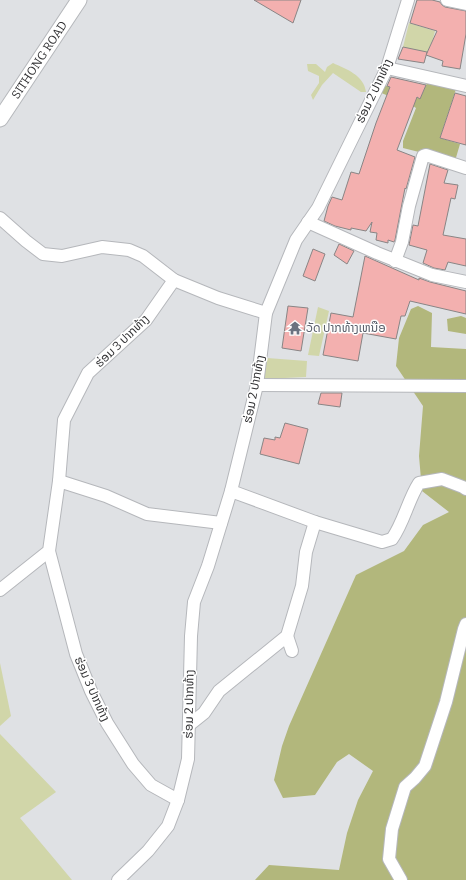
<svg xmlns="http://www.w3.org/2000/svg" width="466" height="880" viewBox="0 0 466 880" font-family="Bitter,'Noto Sans Lao',serif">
  <rect width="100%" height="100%" fill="#dfe1e4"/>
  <g fill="#d1d6a9">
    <polygon points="409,23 435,31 433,39 426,55 403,47"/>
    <path d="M333,63c13,6 31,12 33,29h-5l-28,-19 -11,12 -9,15 -2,-5 8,-12v-7l-11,-5 -1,-7h9l9,8 2,-5z"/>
    <polygon points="318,307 329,311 319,356 308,355"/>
    <polygon points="267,358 307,361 306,377 263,379"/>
    <polygon points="0,663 11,716 0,726"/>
    <polygon points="0,734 56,792 20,818 72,880 0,880"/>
  </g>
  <g fill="#b2b77c">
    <polygon points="428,81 456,89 440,138 460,144 455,161 403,148 403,141 416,108 413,106 379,92 384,85 420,98"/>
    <polygon points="418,306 432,313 431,347 466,349 466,880 255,880 269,865 339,870 347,833 358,800 373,771 349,754 337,762 315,795 283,798 274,780 282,746 289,726 356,575 404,551 423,525 449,512 422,491 419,456 423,406 396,366 399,338 411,309"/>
    <polygon points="461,316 466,318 466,334 448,331 447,319"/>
  </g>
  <g fill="#f3b0af" stroke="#898585">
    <polygon points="254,0 301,0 293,23"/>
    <polygon points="417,0 432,0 440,2 442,5 445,7 466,11 466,34 460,69 442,66 443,61 426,55 437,31 410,23"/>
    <polygon points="403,47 427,52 424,63 398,59"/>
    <polygon points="391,77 426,85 420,99 417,97 397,150 415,157 406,189 405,188 395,240 394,242 388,240 388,243 376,240 377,233 370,232 372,222 366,231 351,228 351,230 335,226 324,221 328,206 332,197 342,200 351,172 359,174 376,123 390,87 387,86"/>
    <polygon points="455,93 466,96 466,145 440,138"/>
    <polygon points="430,164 448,170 444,183 458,185 455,199 451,198 443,235 466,239 466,266 448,262 445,270 434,268 423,263 427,250 409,245 413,225 418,226"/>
    <polygon points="339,244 354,251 347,264 334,255"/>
    <polygon points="313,249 325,254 315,281 303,276"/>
    <polygon points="365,256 419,280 419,278 430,282 466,291 466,314 410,301 405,316 401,316 396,339 363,333 358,361 323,355 331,313 353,317"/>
    <polygon points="288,306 308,308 301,351 282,348"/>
    <polygon points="321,393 342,393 340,407 318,404"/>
    <polygon points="285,423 308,429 299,464 260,454 264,438 275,440 275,437 280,438"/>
  </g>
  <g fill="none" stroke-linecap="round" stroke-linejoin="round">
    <g stroke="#b5b7bb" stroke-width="14">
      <g id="minor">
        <polyline points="447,0 466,4"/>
        <polyline points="387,68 466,86"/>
        <polyline points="0,218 26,241 43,254 62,256 102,247 129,250 143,256 174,280 218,298 266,313"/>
        <polyline points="308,222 377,253 432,275 466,282"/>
        <polyline points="395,261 402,242 409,206 423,156 426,155 466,168"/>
        <polyline points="257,385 466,386"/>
        <polyline points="59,481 106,496 147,514 221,523"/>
        <path d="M231,491l84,31 67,20 10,-3c12,-17 16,-39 27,-56l23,-4 21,8 3,2"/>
        <polyline points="49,551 76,654 91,691 107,723 133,764 151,785 178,800"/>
        <polyline points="0,590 49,551 59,481 64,420 88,373 146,320 174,280"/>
        <polyline points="287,636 292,651"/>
        <polyline points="189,725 204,713 219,691 287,636 302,586 306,552 315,522"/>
        <polyline points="118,880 148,851 168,826 178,800 188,759 191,636 194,602 208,566 231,491 257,385 266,313 296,240 318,208 387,68 408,0"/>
        <polyline points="401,880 389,859 392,829 405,787 415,778 425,766 446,702 464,629 466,624"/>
      </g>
    </g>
    <g stroke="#b5b7bb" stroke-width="17">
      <g id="major">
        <path id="s1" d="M0,119l79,-119"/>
      </g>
    </g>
    <use href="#minor" stroke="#fff" stroke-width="12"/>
    <use href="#major" stroke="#fff" stroke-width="15"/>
  </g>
  <defs>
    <g id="temple-bare" transform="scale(1.08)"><path d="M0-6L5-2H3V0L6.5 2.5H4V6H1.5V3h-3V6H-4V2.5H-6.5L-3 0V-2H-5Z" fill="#6b7280" stroke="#fff" stroke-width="2.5" paint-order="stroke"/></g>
  </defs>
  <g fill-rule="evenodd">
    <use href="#temple-bare" x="295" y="328"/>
  </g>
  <g text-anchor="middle" stroke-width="3" stroke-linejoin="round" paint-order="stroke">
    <g font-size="12" fill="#313133" stroke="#fff">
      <text dy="4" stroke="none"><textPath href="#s1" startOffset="71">SITHONG ROAD</textPath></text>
      <text transform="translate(374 91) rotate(-65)" y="4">ຮ່ອມ 2 ປາກທ້າງ</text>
      <text transform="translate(122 341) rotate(-44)" y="4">ຮ່ອມ 3 ປາກທ້າງ</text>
      <text transform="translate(254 389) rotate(-79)" y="4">ຮ່ອມ 2 ປາກທ້າງ</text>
      <text transform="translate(92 689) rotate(66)" y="4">ຮ່ອມ 3 ປາກທ້າງ</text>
      <text transform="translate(189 704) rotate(-89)" y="4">ຮ່ອມ 2 ປາກທ້າງ</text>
    </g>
    <g font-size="12" fill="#5b616d" stroke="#fff" text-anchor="start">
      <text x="306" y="332">ວັດ ປາກທ້າງເຫນືອ</text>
    </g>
  </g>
</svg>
